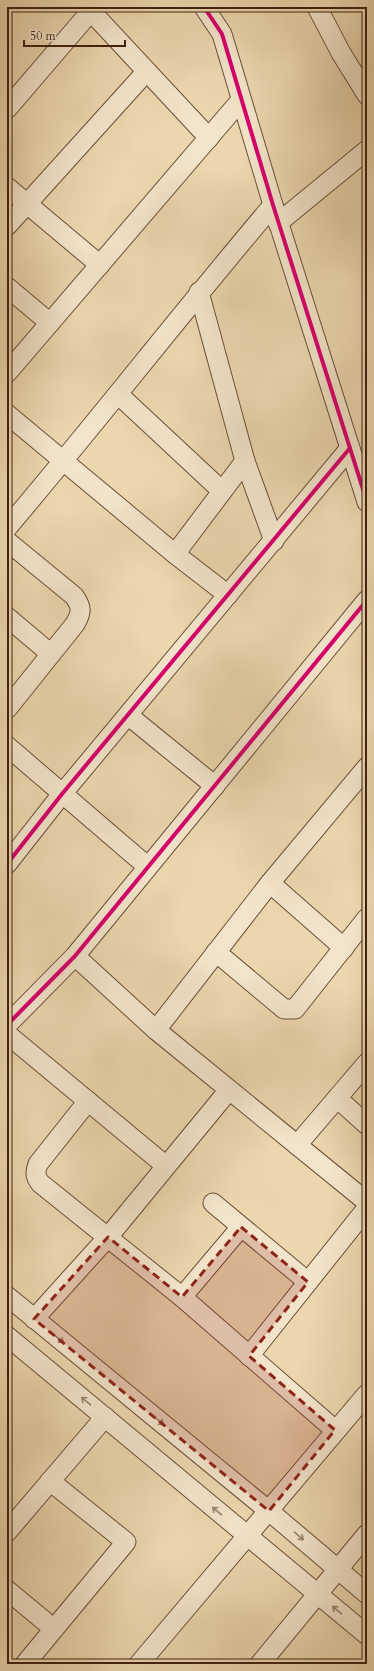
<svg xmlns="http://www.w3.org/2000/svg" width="374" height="1671" viewBox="0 0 374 1671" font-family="Cardo,serif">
  <rect width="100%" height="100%" fill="#ebd6ae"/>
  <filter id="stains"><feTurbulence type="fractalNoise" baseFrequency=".005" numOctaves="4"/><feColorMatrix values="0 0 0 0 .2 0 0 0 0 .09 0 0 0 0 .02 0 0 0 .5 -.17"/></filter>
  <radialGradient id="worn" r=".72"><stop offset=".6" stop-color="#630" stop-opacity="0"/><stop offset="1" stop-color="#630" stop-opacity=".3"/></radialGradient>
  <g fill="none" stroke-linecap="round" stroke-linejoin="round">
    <g stroke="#6a4e38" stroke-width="21">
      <g id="minor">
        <polyline points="87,7 209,138"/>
        <polyline points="204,7 222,34 273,205 367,502"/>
        <polyline points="317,7 341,53 367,95"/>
        <polyline points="7,109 91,11"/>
        <polyline points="7,187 100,265"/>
        <polyline points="278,223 367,150"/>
        <polyline points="7,226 146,72"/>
        <polyline points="7,287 50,323"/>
        <polyline points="199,292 245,461 274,541"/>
        <polyline points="7,373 241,100"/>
        <polyline points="119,395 222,491"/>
        <polyline points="7,414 175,554 228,595"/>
        <path d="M7,528c90,-106 176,-217 266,-323"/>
        <path d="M7,541l67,55c8,11 8,16 1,28l-68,85"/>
        <polyline points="175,554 245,461"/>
        <polyline points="7,617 51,654"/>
        <polyline points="129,716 215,786"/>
        <polyline points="7,746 148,867"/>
        <polyline points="7,864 62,794 350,448"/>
        <polyline points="270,883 344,948"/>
        <polyline points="216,952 284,1009 295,1009 367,918"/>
        <polyline points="75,956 156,1030 367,1202"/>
        <polyline points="7,1025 75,956 367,600"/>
        <polyline points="156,1030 270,883 367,767"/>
        <polyline points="7,1034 166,1166"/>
        <polyline points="337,1098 367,1125"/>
        <path d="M88,1101l-50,63c-3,8 -3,12 2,19l142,114 153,133"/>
        <polyline points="297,1145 367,1063"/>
        <polyline points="213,1203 308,1282"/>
        <polyline points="7,1296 269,1511 367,1594"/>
        <polyline points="182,1297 241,1227"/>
        <polyline points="34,1319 108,1237 229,1090"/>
        <polyline points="7,1336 367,1635"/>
        <polyline points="249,1356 367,1208"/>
        <polyline points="7,1532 105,1417"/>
        <polyline points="7,1590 54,1629"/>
        <polyline points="25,1664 126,1542 50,1481"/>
        <polyline points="139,1664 367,1394"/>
        <polyline points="260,1664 367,1534"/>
      </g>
    </g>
    <use href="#minor" stroke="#f2e4ca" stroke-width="19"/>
    <g stroke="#f2e4ca" stroke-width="6">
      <g id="cycleway">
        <polyline points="204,7 222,34 273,205 367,502"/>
        <polyline points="7,864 62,794 350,448"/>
        <polyline points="7,1025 75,956 367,600"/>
      </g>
    </g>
    <use href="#cycleway" stroke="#d6006c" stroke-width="4"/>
  </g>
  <defs><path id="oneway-shaft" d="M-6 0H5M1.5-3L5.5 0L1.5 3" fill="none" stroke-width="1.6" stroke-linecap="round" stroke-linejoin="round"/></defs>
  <g stroke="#98826e">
    <use href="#oneway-shaft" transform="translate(59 1339) rotate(39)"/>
    <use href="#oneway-shaft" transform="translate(86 1401) rotate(-140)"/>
    <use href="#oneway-shaft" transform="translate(159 1421) rotate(39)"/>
    <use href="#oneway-shaft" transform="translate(217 1511) rotate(-140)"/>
    <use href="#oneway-shaft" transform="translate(299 1536) rotate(41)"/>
    <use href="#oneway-shaft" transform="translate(337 1610) rotate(-140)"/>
  </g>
  <path fill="#8f2418" fill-opacity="0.2" stroke="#8f2418" stroke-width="3" stroke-dasharray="8 5" stroke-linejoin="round" d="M241,1227l67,55 -59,74 86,74 -66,81 -235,-192 74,-82 74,60z"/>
  <rect width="374" height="1671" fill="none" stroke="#ebd6ae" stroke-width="24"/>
  <rect x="8" y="8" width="358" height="1655" fill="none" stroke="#3f2111" stroke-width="2"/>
  <rect x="12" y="12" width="350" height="1647" fill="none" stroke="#3f2111"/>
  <path d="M24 40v6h101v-6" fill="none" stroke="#3f2111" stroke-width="2"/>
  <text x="30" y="40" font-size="12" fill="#3f2111" stroke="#f2e4ca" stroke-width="3" paint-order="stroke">50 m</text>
  <rect width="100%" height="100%" filter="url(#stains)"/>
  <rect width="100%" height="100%" fill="url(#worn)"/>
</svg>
